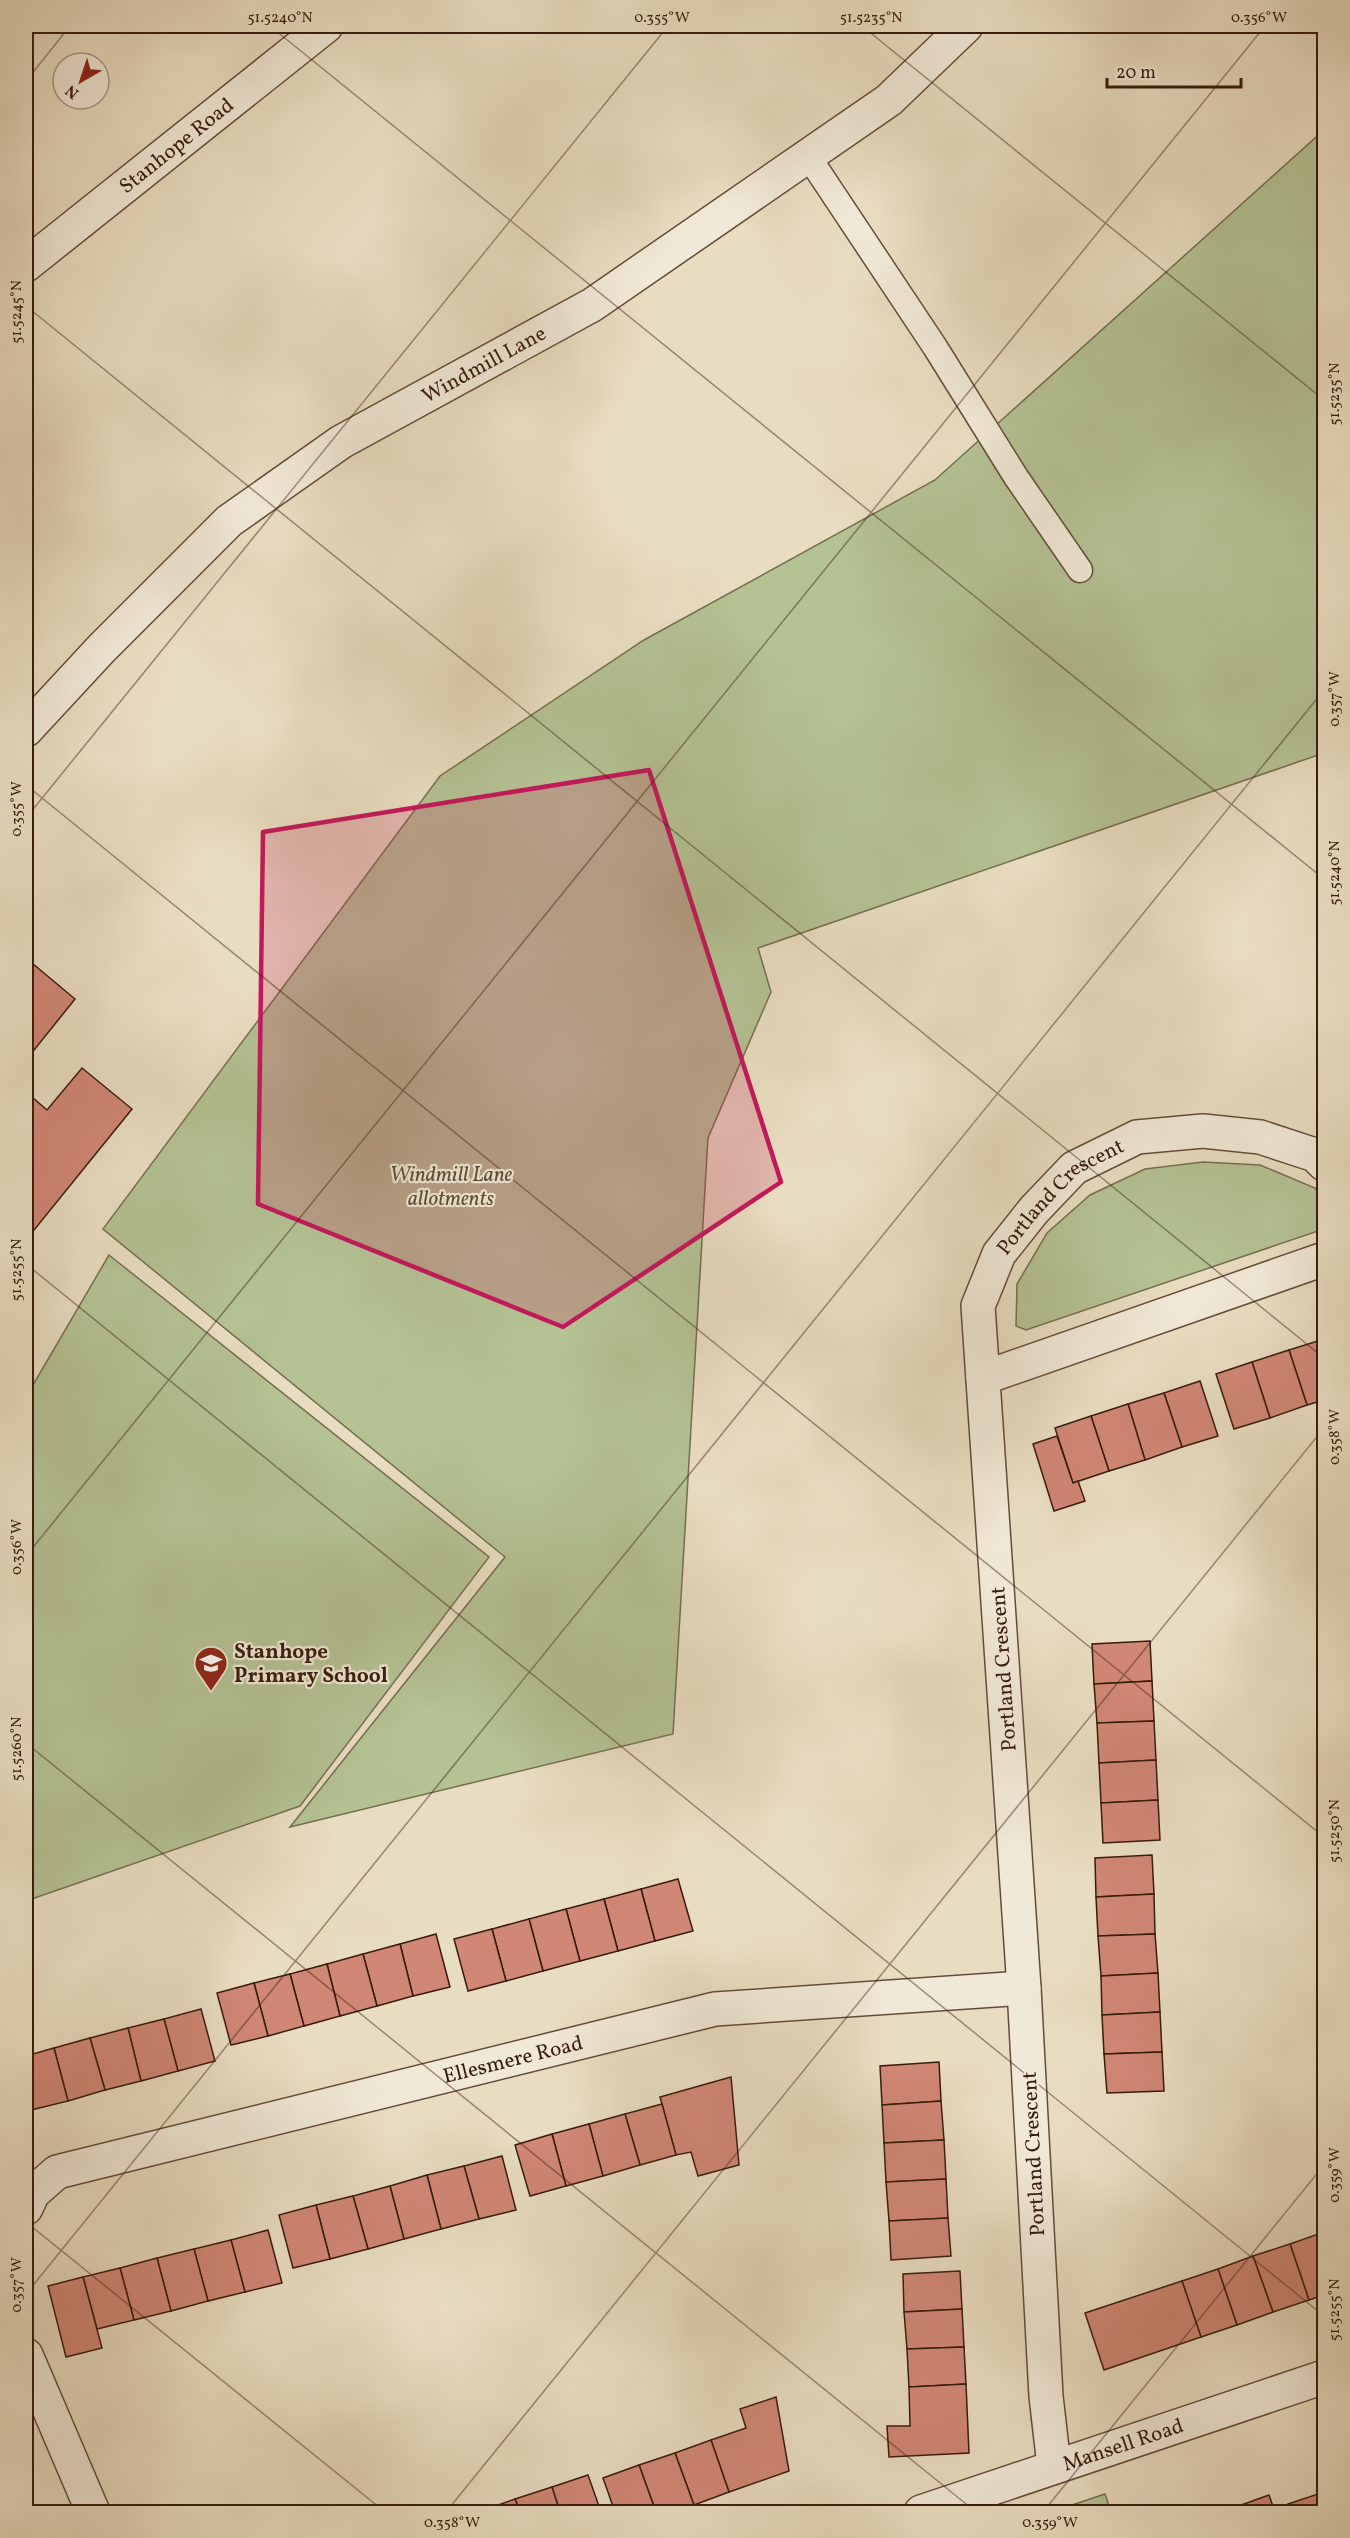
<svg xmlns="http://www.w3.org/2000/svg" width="1350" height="2538" viewBox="0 0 1350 2538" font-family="Vollkorn,serif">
  <rect width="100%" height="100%" fill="#e9ddc1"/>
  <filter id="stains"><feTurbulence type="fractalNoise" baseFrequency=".00333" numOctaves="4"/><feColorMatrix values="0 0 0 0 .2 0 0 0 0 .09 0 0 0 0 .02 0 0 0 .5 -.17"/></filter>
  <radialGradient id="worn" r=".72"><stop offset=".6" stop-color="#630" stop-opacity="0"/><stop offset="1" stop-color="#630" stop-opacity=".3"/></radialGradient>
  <g fill="#b4c294" stroke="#766e50" stroke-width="1.5">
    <polygon points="1324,130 1324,753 758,948 771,992 708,1138 673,1734 290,1827 505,1557 103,1229 440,776 644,640 935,480"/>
    <polygon points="1203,1162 1260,1165 1315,1188 1324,1200 1324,1229 1026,1330 1016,1326 1017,1284 1047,1233 1090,1195 1145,1169"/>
    <polygon points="109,1255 489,1557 300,1806 26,1901 26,1397"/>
    <polygon points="1105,2494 1111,2512 1067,2512 1066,2507"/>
  </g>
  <g fill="#d18776" stroke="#371b0c" stroke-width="1.5">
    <polygon points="26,958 75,999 26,1060"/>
    <polygon points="82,1068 132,1109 26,1240 26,1092 47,1110"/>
    <polygon points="1324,1339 1324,1400 1307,1405 1289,1350"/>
    <polygon points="1289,1350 1307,1405 1270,1418 1252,1362"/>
    <polygon points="1252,1362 1270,1418 1234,1429 1216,1374"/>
    <polygon points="1200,1381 1218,1436 1182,1447 1164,1393"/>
    <polygon points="1164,1393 1182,1447 1145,1460 1128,1404"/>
    <polygon points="1128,1404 1145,1460 1109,1471 1091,1416"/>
    <polygon points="1091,1416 1109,1471 1073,1483 1055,1428"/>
    <polygon points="1057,1436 1073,1483 1078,1481 1085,1501 1054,1511 1033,1444"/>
    <polygon points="1150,1641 1152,1681 1094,1684 1092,1644"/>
    <polygon points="1152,1681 1154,1721 1097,1723 1094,1684"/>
    <polygon points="1154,1721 1156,1760 1099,1763 1097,1723"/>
    <polygon points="1156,1760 1158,1800 1101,1803 1099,1763"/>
    <polygon points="1158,1800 1160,1840 1103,1843 1101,1803"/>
    <polygon points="1152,1855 1154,1894 1096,1897 1095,1858"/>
    <polygon points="678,1879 693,1931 655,1941 641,1889"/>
    <polygon points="641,1889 655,1941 618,1951 604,1899"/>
    <polygon points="1154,1894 1155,1934 1098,1936 1096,1897"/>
    <polygon points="604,1899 618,1951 580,1961 566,1909"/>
    <polygon points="566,1909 580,1961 543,1971 529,1919"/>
    <polygon points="529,1919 543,1971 506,1981 492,1929"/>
    <polygon points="492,1929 506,1981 468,1991 454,1939"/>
    <polygon points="436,1934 450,1987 413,1996 400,1944"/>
    <polygon points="1155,1934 1158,1973 1101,1976 1098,1936"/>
    <polygon points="400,1944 413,1996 377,2006 363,1954"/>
    <polygon points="363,1954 377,2006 340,2016 327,1964"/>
    <polygon points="327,1964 340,2016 304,2026 290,1974"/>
    <polygon points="1158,1973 1160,2012 1102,2015 1101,1976"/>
    <polygon points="290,1974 304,2026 268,2036 254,1983"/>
    <polygon points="254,1983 268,2036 231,2045 217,1993"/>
    <polygon points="201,2009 215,2061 178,2071 164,2019"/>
    <polygon points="1160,2012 1162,2052 1104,2054 1102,2015"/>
    <polygon points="164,2019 178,2071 141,2081 128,2028"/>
    <polygon points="128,2028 141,2081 105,2090 90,2038"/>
    <polygon points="90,2038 105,2090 68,2101 54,2048"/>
    <polygon points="54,2048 68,2101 31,2110 26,2090 26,2056"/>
    <polygon points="1162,2052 1164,2091 1107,2093 1104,2054"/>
    <polygon points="939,2062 941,2101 882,2105 880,2066"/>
    <polygon points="731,2077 739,2165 698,2176 691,2152 676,2155 660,2097"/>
    <polygon points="26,2090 31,2110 26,2112"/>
    <polygon points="941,2101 944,2140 884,2143 882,2105"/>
    <polygon points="662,2104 676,2155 640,2165 625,2114"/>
    <polygon points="625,2114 640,2165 603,2176 589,2124"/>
    <polygon points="589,2124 603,2176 566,2186 552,2134"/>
    <polygon points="552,2134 566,2186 530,2196 515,2145"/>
    <polygon points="944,2140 946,2179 886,2182 884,2143"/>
    <polygon points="502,2156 516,2210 479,2219 464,2166"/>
    <polygon points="464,2166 479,2219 441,2229 427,2175"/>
    <polygon points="427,2175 441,2229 404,2239 390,2186"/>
    <polygon points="946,2179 948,2218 889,2221 886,2182"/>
    <polygon points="390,2186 404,2239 368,2249 353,2196"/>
    <polygon points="353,2196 368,2249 330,2259 316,2205"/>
    <polygon points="316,2205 330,2259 293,2268 279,2215"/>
    <polygon points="948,2218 951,2256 891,2260 889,2221"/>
    <polygon points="268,2230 282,2283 245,2292 231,2240"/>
    <polygon points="1324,2232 1324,2295 1309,2300 1290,2244"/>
    <polygon points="231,2240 245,2292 208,2301 194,2249"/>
    <polygon points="1290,2244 1309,2300 1273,2312 1253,2256"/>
    <polygon points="194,2249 208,2301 171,2311 157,2258"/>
    <polygon points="1253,2256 1273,2312 1237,2325 1218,2269"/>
    <polygon points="157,2258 171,2311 134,2320 120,2268"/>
    <polygon points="120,2268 134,2320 97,2329 83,2277"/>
    <polygon points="1218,2269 1237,2325 1201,2337 1182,2281"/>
    <polygon points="960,2271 962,2309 904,2312 903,2274"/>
    <polygon points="83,2277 102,2348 66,2357 48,2286"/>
    <polygon points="1182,2281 1201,2337 1104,2370 1085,2313"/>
    <polygon points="962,2309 964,2347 907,2349 904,2312"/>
    <polygon points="964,2347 966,2384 909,2387 907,2349"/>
    <polygon points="966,2384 969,2453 889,2457 887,2426 910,2426 909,2387"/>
    <polygon points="776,2397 789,2471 729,2492 711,2440 746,2428 740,2409"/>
    <polygon points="711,2440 729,2492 694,2505 675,2453"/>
    <polygon points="675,2453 694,2505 672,2512 656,2512 639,2465"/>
    <polygon points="639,2465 656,2512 615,2512 603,2478"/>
    <polygon points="588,2475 601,2512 560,2512 552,2487"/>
    <polygon points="552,2487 560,2512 520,2512 515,2499"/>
    <polygon points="1324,2492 1324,2512 1291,2512 1288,2504"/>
    <polygon points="1269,2495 1275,2512 1234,2512 1233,2508"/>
    <polygon points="515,2499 520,2512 479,2512"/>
    <polygon points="1233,2508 1234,2512 1219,2512"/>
  </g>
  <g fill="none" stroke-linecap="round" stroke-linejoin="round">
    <g stroke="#644c39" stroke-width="27">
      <polyline id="lane" points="808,156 935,347 1016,477 1080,570"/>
    </g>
    <g stroke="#644c39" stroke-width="36">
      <g id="street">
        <path id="s1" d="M26,265l300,-239"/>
        <path id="s2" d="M26,730l76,-82 127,-127 112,-79 251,-137 297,-205 77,-74"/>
        <polyline points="983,1378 1324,1259"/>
        <path id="s3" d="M26,2208l7,-15 24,-21 658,-163 309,-21"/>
        <polyline points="26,2355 93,2512"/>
        <path id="s4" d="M1054,2466l-8,-70 -22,-408 -46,-682 21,-52 35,-44 40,-42 63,-31 66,-6 57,6 55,18 9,9"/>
        <path id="s5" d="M921,2512l403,-135"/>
      </g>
    </g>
    <use href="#lane" stroke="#f1e9d7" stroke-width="24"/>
    <use href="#street" stroke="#f1e9d7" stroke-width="33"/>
  </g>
  <path fill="#c2185b" fill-opacity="0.2" stroke="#c2185b" stroke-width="4.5" stroke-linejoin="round" d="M649,770l132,412 -218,145 -305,-123 5,-372z"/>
  <path fill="none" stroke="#371b0c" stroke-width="1.5" stroke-opacity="0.45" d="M270,26l1054,853M862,26l462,374M26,81l44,-55M26,306l1298,1052M26,785l1298,1052M26,818l642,-792M26,1264l1298,1052M26,1556l1239,-1530M26,1743l950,769M26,2222l359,290M26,2294l1298,-1604M446,2512l878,-1084M1043,2512l281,-347"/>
  <defs>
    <g id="school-pin" transform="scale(1.725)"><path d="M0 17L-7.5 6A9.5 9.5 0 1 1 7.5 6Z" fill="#8f2418" stroke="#f1e9d7"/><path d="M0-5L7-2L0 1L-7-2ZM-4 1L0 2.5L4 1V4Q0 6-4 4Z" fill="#fff"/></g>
  </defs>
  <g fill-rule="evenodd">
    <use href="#school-pin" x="211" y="1663"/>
  </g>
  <g text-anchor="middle" stroke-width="4.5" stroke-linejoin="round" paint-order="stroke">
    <g font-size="21" fill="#371b0c" stroke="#f1e9d7">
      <text dy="7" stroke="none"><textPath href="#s1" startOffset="192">Stanhope Road</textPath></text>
      <text dy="7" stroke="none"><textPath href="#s2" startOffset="591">Windmill Lane</textPath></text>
      <text dy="7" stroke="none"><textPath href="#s4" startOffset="1304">Portland Crescent</textPath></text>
      <text transform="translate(1003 1669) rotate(-94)" y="7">Portland Crescent</text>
      <text dy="7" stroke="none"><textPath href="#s3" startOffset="518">Ellesmere Road</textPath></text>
      <text transform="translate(1033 2154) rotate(-93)" y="7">Portland Crescent</text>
      <text dy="7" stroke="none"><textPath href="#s5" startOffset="213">Mansell Road</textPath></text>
    </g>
    <g font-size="21" font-style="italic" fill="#5c4d35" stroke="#f1e9d7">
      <text x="451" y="1181">Windmill Lane<tspan x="451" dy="24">allotments</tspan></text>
    </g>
    <g font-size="21" font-weight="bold" fill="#371b0c" stroke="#f1e9d7" text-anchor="start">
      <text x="234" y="1658">Stanhope<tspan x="234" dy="24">Primary School</tspan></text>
    </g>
  </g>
  <rect width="1350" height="2538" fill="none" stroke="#e9ddc1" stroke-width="66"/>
  <g transform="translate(81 81) rotate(219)"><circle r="28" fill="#f1e9d7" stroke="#a79786" stroke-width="1.5"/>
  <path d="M0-4.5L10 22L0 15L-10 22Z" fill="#8f2418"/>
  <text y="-9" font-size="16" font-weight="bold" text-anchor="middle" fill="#371b0c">N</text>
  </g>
  <path d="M1107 78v9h134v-9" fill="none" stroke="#371b0c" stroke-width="3"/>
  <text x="1116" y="78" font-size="18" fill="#371b0c" stroke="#f1e9d7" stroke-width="4.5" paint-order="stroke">20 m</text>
  <rect x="33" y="33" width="1284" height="2472" fill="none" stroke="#371b0c" stroke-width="2"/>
  <g font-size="15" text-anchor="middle" fill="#371b0c">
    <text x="280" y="22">51.5240°N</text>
    <text x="662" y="22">0.355°W</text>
    <text x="871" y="22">51.5235°N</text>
    <text x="1259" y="22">0.356°W</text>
    <text transform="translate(16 312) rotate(-90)" y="5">51.5245°N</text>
    <text transform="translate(1334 394) rotate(-90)" y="5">51.5235°N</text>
    <text transform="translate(1334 699) rotate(-90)" y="5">0.357°W</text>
    <text transform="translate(16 809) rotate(-90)" y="5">0.355°W</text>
    <text transform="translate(1334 873) rotate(-90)" y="5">51.5240°N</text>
    <text transform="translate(16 1270) rotate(-90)" y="5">51.5255°N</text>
    <text transform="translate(1334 1437) rotate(-90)" y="5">0.358°W</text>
    <text transform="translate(16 1547) rotate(-90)" y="5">0.356°W</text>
    <text transform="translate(16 1749) rotate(-90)" y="5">51.5260°N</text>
    <text transform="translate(1334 1831) rotate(-90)" y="5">51.5250°N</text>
    <text transform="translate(1334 2175) rotate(-90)" y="5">0.359°W</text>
    <text transform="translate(16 2285) rotate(-90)" y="5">0.357°W</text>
    <text transform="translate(1334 2310) rotate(-90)" y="5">51.5255°N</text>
    <text x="452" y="2527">0.358°W</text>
    <text x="1050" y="2527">0.359°W</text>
  </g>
  <rect width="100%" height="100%" filter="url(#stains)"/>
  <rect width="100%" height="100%" fill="url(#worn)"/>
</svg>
